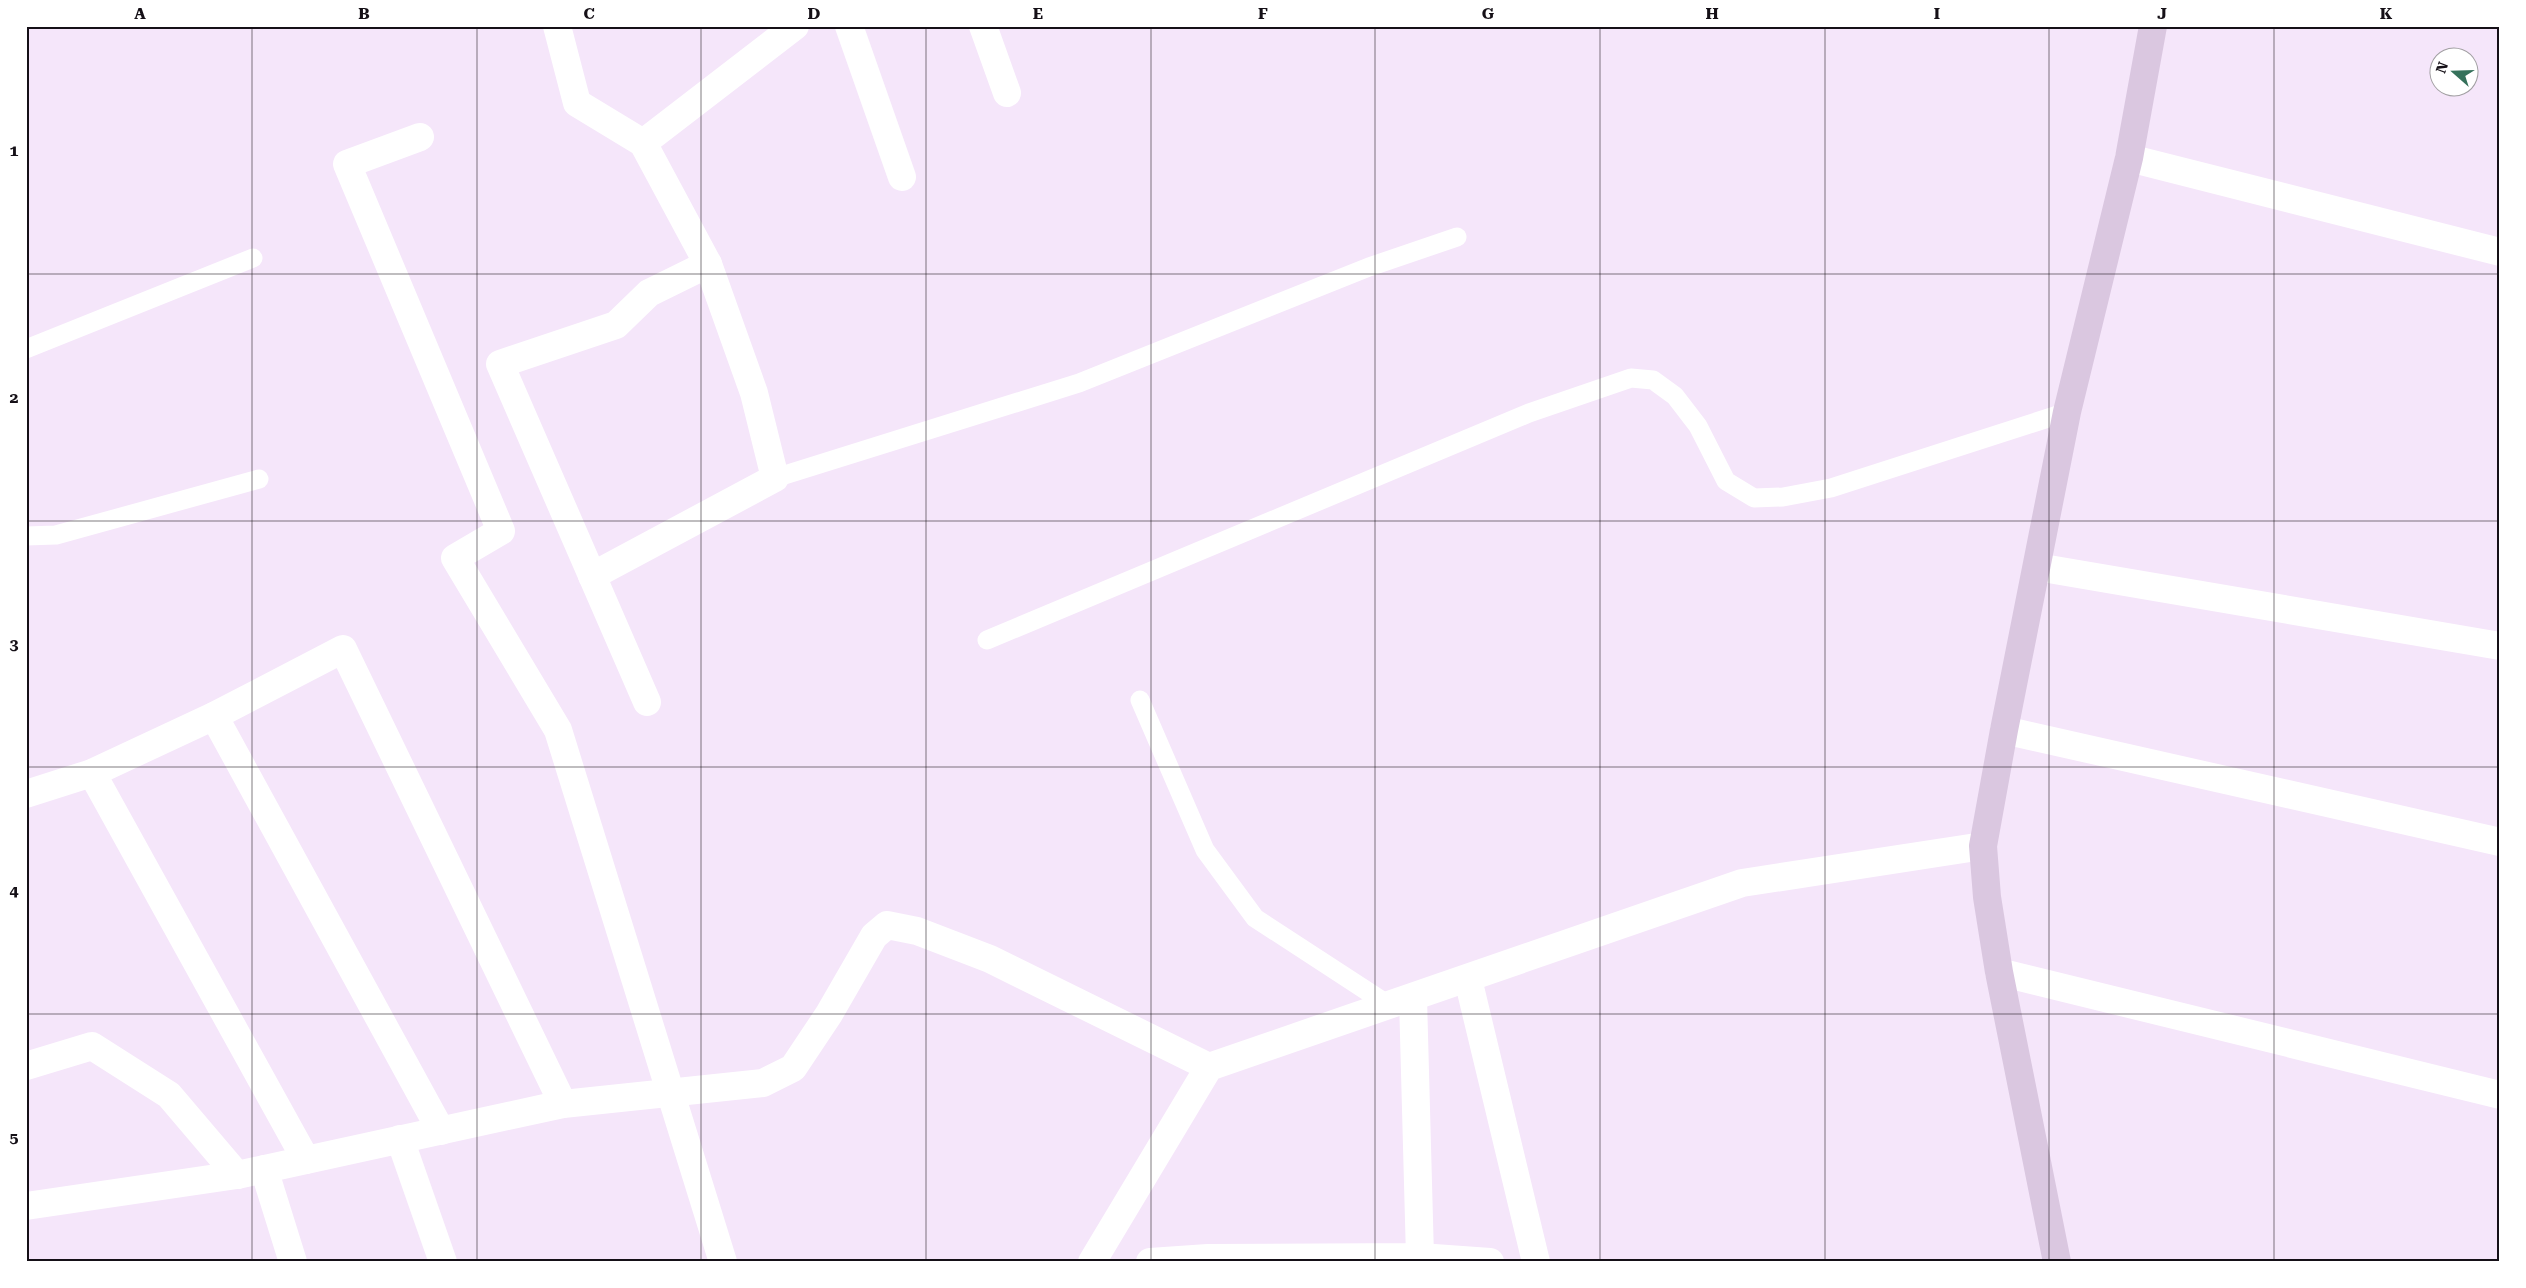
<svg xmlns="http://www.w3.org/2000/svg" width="2526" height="1288" viewBox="0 0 2526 1288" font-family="'Roboto Serif',serif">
  <rect width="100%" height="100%" fill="#f5e6fa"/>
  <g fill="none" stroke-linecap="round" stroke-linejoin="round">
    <g stroke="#fff" stroke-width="19">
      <polyline points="26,349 253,258"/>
      <polyline points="775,478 1079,383 1369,267 1457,237"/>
      <polyline points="26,536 56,535 259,479"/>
      <polyline points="987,640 1529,413 1631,378 1653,380 1675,396 1698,426 1726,481 1754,498 1783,497 1831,488 2067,412"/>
      <polyline points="1140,700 1205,850 1255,918 1390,1006"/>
    </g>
    <g stroke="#fff" stroke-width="28">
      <polyline points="557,26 577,103 643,143 708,264 754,393 775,478 592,576"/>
      <polyline points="849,26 902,177"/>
      <polyline points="983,26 1007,93"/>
      <polyline points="420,137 347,164 501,531 455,558 558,730 723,1262"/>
      <polyline points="643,143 795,26"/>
      <polyline points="2129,158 2500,252"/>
      <polyline points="2037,567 2500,646"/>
      <polyline points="647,702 500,364 616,325 649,293 708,264"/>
      <polyline points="214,716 441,1131"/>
      <polyline points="2004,730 2500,842"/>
      <polyline points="92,773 306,1160"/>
      <polyline points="26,794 92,773 214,716 343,649 563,1104"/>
      <polyline points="1999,972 2500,1095"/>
      <polyline points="1468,979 1536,1262"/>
      <polyline points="26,1066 92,1046 169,1095 237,1175"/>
      <polyline points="400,1139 443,1262"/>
      <polyline points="264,1169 293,1262"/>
      <polyline points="26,1206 237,1175 563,1104 763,1083 793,1068 829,1014 874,936 887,925 917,931 990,959 1209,1067"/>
      <polyline points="1420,1257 1490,1262"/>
      <polyline points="1092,1262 1209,1067 1742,883 1983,846"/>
      <polyline points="1150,1262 1208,1258 1420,1257 1413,998"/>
    </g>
    <polyline stroke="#dac7e0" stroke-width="28" points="2057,1262 1999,972 1987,897 1983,846 2004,730 2067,412 2129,158 2153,26"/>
  </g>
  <path fill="none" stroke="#151017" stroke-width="1" stroke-opacity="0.55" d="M252,26v1236M477,26v1236M701,26v1236M926,26v1236M1151,26v1236M1375,26v1236M1600,26v1236M1825,26v1236M2049,26v1236M2274,26v1236M26,274h2474M26,521h2474M26,767h2474M26,1014h2474"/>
  <rect width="2526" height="1288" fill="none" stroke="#ffffff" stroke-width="55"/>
  <g transform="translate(2454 72) rotate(290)"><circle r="24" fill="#ffffff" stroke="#a19fa2"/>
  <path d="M0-4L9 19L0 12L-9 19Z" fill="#35715b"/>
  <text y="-8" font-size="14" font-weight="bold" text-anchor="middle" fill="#151017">N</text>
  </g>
  <rect x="28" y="28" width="2470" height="1232" fill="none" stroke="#151017" stroke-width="2"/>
  <g font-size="16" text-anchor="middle" font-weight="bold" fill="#151017">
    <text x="140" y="19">A</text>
    <text x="364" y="19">B</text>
    <text x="589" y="19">C</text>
    <text x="814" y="19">D</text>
    <text x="1038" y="19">E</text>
    <text x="1263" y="19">F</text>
    <text x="1488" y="19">G</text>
    <text x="1712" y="19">H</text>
    <text x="1937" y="19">I</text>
    <text x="2162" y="19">J</text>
    <text x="2386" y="19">K</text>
    <text x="14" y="156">1</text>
    <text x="14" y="403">2</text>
    <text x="14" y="650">3</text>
    <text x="14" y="896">4</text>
    <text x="14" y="1143">5</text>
  </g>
</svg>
